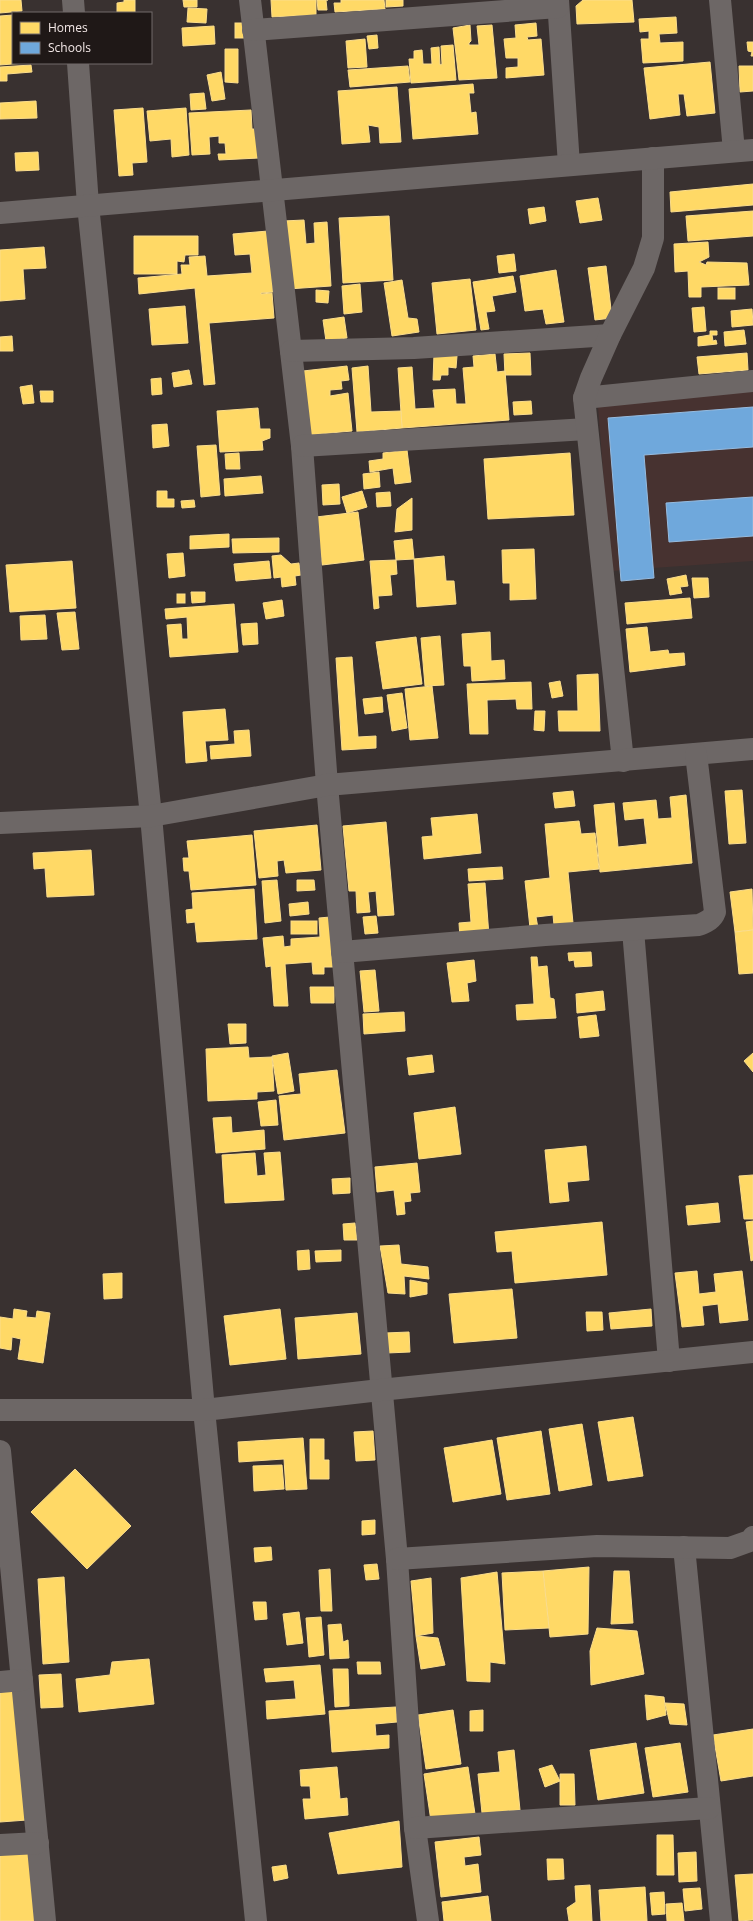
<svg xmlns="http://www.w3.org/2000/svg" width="753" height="1921" viewBox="0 0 753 1921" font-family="'Open Sans',sans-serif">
  <rect width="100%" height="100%" fill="#393130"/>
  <polygon fill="#473230" points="753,383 753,561 611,571 597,394"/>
  <g fill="#ffd966" stroke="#fbdd8c">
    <polygon points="0,0 21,0 22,11 0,13"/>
    <polygon points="124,0 135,0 135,13 117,13 117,3 124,2"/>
    <polygon points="183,0 197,0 197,7 184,7"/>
    <polygon points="271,0 316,0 316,15 272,17"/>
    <polygon points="317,0 328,0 326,0 327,10 318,10"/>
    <polygon points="341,0 384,0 385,9 335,12 334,3 341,3"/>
    <polygon points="386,0 403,0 403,6 386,7"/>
    <polygon points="583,0 632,0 634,22 577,24 576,6"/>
    <polygon points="188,8 207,9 206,23 187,22"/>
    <polygon points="13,15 13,63 25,63 0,65 0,16"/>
    <polygon points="676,17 677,33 659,34 660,43 683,42 683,61 643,63 641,39 649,39 649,31 640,32 639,19"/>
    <rect x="235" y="23" width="11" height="15"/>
    <polygon points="536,23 537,36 527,37 528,40 541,39 544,75 506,78 506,68 518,67 518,58 506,58 504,39 516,38 515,25"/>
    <polygon points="470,25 471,41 469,43 469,45 479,45 477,26 492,25 497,78 459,80 453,28"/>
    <polygon points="214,26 215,44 183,46 182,28"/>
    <polygon points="377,35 378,48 369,49 367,36"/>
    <polygon points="365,39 367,67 348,68 346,41"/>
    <polygon points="747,42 753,42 753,56 751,56 752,52 748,51"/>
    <polygon points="453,45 456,80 411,83 409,59 414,59 414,51 422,50 423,64 432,64 431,48 439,47 440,65 442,64 441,46"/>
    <polygon points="225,49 238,49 238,83 225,82"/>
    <polygon points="710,62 715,113 687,116 684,94 678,94 680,115 650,119 644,68"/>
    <polygon points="31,65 32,72 7,74 7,81 0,81 0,67"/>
    <polygon points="408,66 410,82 350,87 348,70"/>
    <polygon points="739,66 753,66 753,91 740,92"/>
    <polygon points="221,72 225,99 212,101 207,75"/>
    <polygon points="473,84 474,93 469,93 471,113 476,112 478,134 413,139 409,89"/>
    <polygon points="397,87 401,142 380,143 379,127 368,125 370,142 342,144 338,91"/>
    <polygon points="204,93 206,109 191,110 190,94"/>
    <polygon points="36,101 37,118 0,119 0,103"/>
    <polygon points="143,108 147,162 132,163 133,175 119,176 114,110"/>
    <polygon points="186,108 189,155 172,157 171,139 150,141 147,111"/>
    <polygon points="251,110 252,129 257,129 259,158 219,160 218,154 226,154 225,143 219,143 219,136 209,137 210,154 192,155 189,113"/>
    <polygon points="38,152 39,170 16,171 15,153"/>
    <polygon points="753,184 753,205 671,212 670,192"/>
    <polygon points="598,198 602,220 580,223 576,201"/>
    <polygon points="544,207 546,221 530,224 528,209"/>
    <polygon points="753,211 753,236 688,241 686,216"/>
    <polygon points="389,216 393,280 343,283 339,218"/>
    <polygon points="304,220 306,244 315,243 314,223 327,222 331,286 288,289 283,221"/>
    <polygon points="268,231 273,292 261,293 261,294 272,293 274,318 209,323 215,384 204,385 195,288 139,294 138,278 182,274 181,265 190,265 189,257 205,256 207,276 252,273 250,254 235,255 233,234"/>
    <polygon points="134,236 198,236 198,255 185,255 184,262 177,261 177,274 134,274"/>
    <polygon points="708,242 709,257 699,262 706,265 707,262 747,263 749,285 701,287 701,297 689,297 688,271 675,272 674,244"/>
    <polygon points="44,247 46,268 23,269 25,299 0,301 0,250"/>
    <polygon points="514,254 516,271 499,273 497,256"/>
    <polygon points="606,266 612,318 595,320 588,268"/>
    <polygon points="556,270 564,322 546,324 543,309 525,311 520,276"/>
    <polygon points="513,276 516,292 492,296 495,311 486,312 489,329 481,330 473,282"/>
    <polygon points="470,279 476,330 437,334 432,283"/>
    <polygon points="402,280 408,318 417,319 419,332 392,336 384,283"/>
    <polygon points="360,284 362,312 344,314 342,286"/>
    <rect x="718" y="288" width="17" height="11"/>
    <polygon points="316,290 329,291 328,303 316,302"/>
    <polygon points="185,306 188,343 152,345 149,309"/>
    <polygon points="704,307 706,331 694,332 692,308"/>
    <polygon points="752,309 753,325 732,327 731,311"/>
    <polygon points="344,317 347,338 326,341 323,320"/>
    <polygon points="744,330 746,344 725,346 724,332"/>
    <polygon points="710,331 717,331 717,335 712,335 713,341 716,340 717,344 698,346 698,337 710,335"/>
    <polygon points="12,336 13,351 0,351 0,337"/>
    <polygon points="530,353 531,375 505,375 504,354"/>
    <polygon points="747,353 748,370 699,374 697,357"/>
    <polygon points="434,354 457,356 456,368 448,367 448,375 441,375 440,380 433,380"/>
    <polygon points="495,354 497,372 505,371 509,420 402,428 398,368 412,367 415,409 435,408 433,390 455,389 456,404 466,404 463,368 474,367 473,356"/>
    <polygon points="347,366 349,380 341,381 342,389 330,390 330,396 348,393 352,431 310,435 303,371"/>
    <polygon points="368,366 371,412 401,411 402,428 357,432 352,368"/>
    <polygon points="189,370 192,384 174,387 172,373"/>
    <polygon points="161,378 162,394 152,395 151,379"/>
    <polygon points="32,385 34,403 23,404 20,387"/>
    <polygon points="40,391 53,391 53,402 41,402"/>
    <polygon points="531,401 532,414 514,415 513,402"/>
    <polygon points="258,408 260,429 270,429 270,438 262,441 263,450 220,452 217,411"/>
    <polygon points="167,424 169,446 153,448 152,425"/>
    <polygon points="216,445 220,495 201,497 197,446"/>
    <polygon points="407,450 411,482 395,484 393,468 370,472 369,461 383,459 383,453"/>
    <polygon points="239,453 240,469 226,469 225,454"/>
    <polygon points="570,453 574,515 488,519 484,459"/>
    <polygon points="379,472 380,487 364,489 363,474"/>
    <polygon points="261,476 263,493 225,496 224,479"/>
    <polygon points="339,484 340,504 323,505 322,485"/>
    <polygon points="157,491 167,491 167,499 174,499 174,507 157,507"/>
    <polygon points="362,491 367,507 347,513 342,497"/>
    <polygon points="390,492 391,506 377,507 376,493"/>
    <polygon points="412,498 412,530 395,532 397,509"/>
    <polygon points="194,500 195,507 182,508 181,501"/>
    <polygon points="358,512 364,560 322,565 316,517"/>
    <polygon points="229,534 229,547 190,549 190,536"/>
    <polygon points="279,538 279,552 233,553 232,539"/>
    <polygon points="412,539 414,559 396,560 394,541"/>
    <polygon points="534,549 536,599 510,600 510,583 503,583 502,550"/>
    <polygon points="183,553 185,576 169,578 167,554"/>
    <polygon points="281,555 291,564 299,563 301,575 295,576 296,585 282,587 281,577 274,578 272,556"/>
    <polygon points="444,556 446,581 454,581 456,604 417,607 414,559"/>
    <polygon points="396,560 397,574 390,575 392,595 378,596 379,608 374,609 370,561"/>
    <polygon points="72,561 76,608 10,612 6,565"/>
    <polygon points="269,561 271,578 236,581 234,564"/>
    <polygon points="686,575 688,586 680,587 682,593 670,595 667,579"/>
    <polygon points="692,578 708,578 709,597 694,598"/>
    <polygon points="191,592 205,592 205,602 192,603"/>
    <rect x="177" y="594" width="8" height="9"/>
    <polygon points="690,598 692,618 627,624 625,603"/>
    <polygon points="282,600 284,616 266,619 263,603"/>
    <polygon points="234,604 238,652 170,657 167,625 181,624 182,639 188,639 187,617 166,619 165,609"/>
    <polygon points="75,612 79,649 62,650 57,613"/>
    <polygon points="45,615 47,639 21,640 20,616"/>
    <polygon points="257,623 258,644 243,645 241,624"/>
    <polygon points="647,627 650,652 668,650 669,654 684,653 685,665 630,672 626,629"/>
    <polygon points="490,632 491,661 504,660 505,679 472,681 471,666 464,666 462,634"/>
    <polygon points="440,636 444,685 425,686 421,638"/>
    <polygon points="416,637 422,684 383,689 376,642"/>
    <polygon points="352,657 358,737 376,736 376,748 342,750 336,658"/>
    <polygon points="598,674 600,731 559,731 558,711 578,711 577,675"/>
    <polygon points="560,681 563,696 552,698 549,683"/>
    <polygon points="531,682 532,709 517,709 516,699 487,700 488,734 470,734 467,684"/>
    <polygon points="432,686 438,738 410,740 405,689"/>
    <polygon points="402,693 407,728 392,731 387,695"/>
    <polygon points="382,697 383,712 365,714 363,699"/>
    <polygon points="225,709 228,740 205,741 207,761 186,763 183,712"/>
    <polygon points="535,711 545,711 544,731 534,730"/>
    <polygon points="249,730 251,756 211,759 210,746 235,744 234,731"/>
    <polygon points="742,790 746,843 729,844 725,791"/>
    <polygon points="573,791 575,806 555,808 553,793"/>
    <polygon points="686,795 692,863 600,872 594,805 614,803 618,847 647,844 644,818 625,820 623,803 656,800 658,819 672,818 670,797"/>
    <polygon points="477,814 481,853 424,859 422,837 433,836 431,818"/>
    <polygon points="579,821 581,834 595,833 599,869 568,872 573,923 554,925 553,915 536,917 538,928 530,928 525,881 550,878 545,824"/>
    <polygon points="386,822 394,915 378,916 376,891 368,892 370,912 357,913 356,891 349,891 343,826"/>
    <polygon points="317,825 321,870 286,873 284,860 277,861 278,876 259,878 254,831"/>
    <polygon points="252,835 256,885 191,890 189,871 184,871 183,858 189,858 187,841"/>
    <polygon points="91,850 94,895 47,897 45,868 34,869 33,853"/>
    <polygon points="502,867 503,879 469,881 468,869"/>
    <polygon points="277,880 281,921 265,923 262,881"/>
    <polygon points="297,880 314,880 315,890 297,891"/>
    <polygon points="485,883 489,936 460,938 459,923 471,922 468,884"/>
    <polygon points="254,889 257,939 197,942 195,922 187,923 186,910 193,909 192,893"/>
    <polygon points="752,889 753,930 735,932 730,892"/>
    <polygon points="308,902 309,914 290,916 289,904"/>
    <polygon points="376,916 378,933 365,934 363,917"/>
    <polygon points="330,917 333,967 324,967 324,974 313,974 312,962 285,964 288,1006 274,1006 271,966 266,967 263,938 283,936 284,947 291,946 291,939 320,937 319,918"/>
    <rect x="291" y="921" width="26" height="13"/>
    <polygon points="753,930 753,973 739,974 735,932"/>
    <polygon points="591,952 592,966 575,967 574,960 569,961 568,953"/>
    <polygon points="531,957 537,957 538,967 547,966 550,998 554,999 556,1018 517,1020 516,1005 534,1004"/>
    <polygon points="474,960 476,981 467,983 469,1001 452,1002 447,963"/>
    <polygon points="375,970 379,1011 364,1012 360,971"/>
    <polygon points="310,987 334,987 334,1003 311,1003"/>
    <polygon points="603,991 605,1010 577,1013 576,994"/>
    <polygon points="404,1012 405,1031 364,1034 363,1014"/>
    <polygon points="596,1015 599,1036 580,1038 578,1017"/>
    <polygon points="228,1024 246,1024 246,1043 230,1044"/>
    <polygon points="248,1047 249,1058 272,1057 274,1091 257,1092 257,1099 208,1101 206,1049"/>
    <polygon points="288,1053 294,1091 278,1094 272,1056"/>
    <polygon points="753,1053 753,1072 744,1061"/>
    <polygon points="432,1055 434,1072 409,1075 407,1058"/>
    <polygon points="337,1070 345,1133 284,1140 279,1096 301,1094 299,1074"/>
    <polygon points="276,1100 278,1125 261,1126 258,1102"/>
    <polygon points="455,1107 461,1154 419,1159 414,1113"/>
    <polygon points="231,1117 232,1133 264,1130 265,1149 216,1153 213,1118"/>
    <polygon points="586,1146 589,1180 567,1182 569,1201 550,1203 545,1150"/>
    <polygon points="280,1152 284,1200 225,1203 222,1155 255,1153 257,1176 266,1175 264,1153"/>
    <polygon points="417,1163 420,1192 410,1193 411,1201 404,1202 405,1214 397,1215 394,1190 377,1192 375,1167"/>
    <polygon points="753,1175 753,1219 744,1219 739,1176"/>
    <polygon points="350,1178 350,1193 333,1194 332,1179"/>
    <polygon points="718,1203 720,1222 688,1225 686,1206"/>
    <polygon points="753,1221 753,1260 751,1261 746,1222"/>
    <polygon points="602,1222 607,1275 515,1283 512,1251 497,1252 495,1232"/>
    <polygon points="355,1223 357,1240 344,1240 343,1224"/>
    <polygon points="399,1245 401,1264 428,1267 429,1279 404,1276 405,1294 388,1293 380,1246"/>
    <polygon points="309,1250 310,1269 298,1270 297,1251"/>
    <polygon points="341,1250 341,1261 316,1262 315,1251"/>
    <polygon points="697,1271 699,1294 716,1292 714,1274 742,1271 748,1320 720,1323 718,1304 702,1306 704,1325 682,1327 675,1273"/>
    <polygon points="122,1273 122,1298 104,1299 103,1274"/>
    <polygon points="410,1280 427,1283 427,1294 410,1297"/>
    <polygon points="512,1289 517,1338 454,1343 449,1294"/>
    <polygon points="14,1309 27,1311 26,1317 36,1318 37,1311 50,1313 43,1363 18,1359 21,1339 12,1337 11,1350 0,1348 0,1317 13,1319"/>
    <polygon points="280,1309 286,1359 230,1365 224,1316"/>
    <polygon points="651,1309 652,1326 611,1329 609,1313"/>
    <polygon points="586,1312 602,1312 603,1330 587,1331"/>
    <polygon points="357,1313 361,1354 298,1359 295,1318"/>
    <polygon points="409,1332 410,1352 387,1353 385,1333"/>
    <polygon points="633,1417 643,1476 608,1481 598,1422"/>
    <polygon points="582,1424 592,1485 559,1491 549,1429"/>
    <polygon points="373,1431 375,1460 356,1461 354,1432"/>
    <polygon points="541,1431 550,1494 507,1500 497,1438"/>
    <polygon points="303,1438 307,1489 286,1490 284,1459 239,1462 238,1442"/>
    <polygon points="310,1439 324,1439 324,1460 329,1460 329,1479 310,1479"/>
    <polygon points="492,1440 501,1494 453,1502 444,1448"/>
    <polygon points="282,1465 284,1489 254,1491 253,1466"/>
    <polygon points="75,1469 131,1526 87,1569 31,1512"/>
    <polygon points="375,1520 375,1534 362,1535 362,1521"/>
    <polygon points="271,1547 272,1560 255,1562 254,1548"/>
    <polygon points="377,1564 379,1579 366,1580 364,1565"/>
    <polygon points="589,1567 588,1634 550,1637 543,1571"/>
    <polygon points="330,1569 332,1611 321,1611 319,1570"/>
    <polygon points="543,1571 549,1628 505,1630 502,1573"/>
    <polygon points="614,1571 629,1571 633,1623 611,1624"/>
    <polygon points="497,1572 505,1664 490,1662 490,1682 467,1681 461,1578"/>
    <polygon points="64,1577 69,1662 43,1664 38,1579"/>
    <polygon points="431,1578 433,1633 416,1636 411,1581"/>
    <polygon points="253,1602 266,1602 267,1619 255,1620"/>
    <polygon points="299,1612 303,1643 287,1645 283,1614"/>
    <polygon points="321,1617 324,1655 309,1657 306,1618"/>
    <polygon points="341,1624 343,1642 348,1640 349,1658 330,1659 328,1625"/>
    <polygon points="597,1628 637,1631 644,1674 591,1685 590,1651"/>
    <polygon points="416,1636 438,1638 445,1665 421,1669"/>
    <polygon points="149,1659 154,1704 79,1712 76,1679 110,1675 112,1662"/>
    <polygon points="357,1662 380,1662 381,1674 358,1674"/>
    <polygon points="320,1665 325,1714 267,1719 266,1701 296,1699 294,1680 266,1682 264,1669"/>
    <polygon points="333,1669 348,1669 349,1706 335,1707"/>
    <polygon points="61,1674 63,1707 41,1708 39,1675"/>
    <polygon points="18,1691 27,1820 0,1822 0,1692"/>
    <polygon points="645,1695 664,1697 666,1715 647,1720"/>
    <polygon points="665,1703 684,1704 687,1725 670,1724"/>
    <polygon points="396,1707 397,1722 375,1724 376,1736 389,1735 389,1748 332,1752 329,1711"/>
    <polygon points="453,1710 461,1764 426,1769 418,1715"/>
    <polygon points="483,1710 483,1731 470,1731 470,1711"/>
    <polygon points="753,1729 753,1776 721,1781 713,1735"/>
    <polygon points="636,1743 644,1793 598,1800 590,1750"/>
    <polygon points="680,1743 688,1792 653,1797 645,1748"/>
    <polygon points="514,1750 520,1810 482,1813 478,1774 500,1772 498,1752"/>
    <polygon points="552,1765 560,1781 545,1787 539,1769"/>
    <polygon points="337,1767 340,1799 347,1798 348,1815 305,1819 303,1799 311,1799 310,1786 301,1786 300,1770"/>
    <polygon points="468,1767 475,1814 431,1821 424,1774"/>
    <polygon points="560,1774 574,1774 575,1805 560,1805"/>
    <polygon points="399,1821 402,1867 338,1874 329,1833"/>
    <polygon points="657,1835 673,1835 674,1875 657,1875"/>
    <polygon points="479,1837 481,1855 464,1857 465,1866 478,1864 481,1892 441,1897 435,1842"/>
    <polygon points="31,1851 38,1921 0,1921 0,1853"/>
    <polygon points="696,1852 697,1881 679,1882 678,1853"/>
    <polygon points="547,1859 563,1859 564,1879 548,1880"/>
    <polygon points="286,1865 288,1878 274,1881 272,1867"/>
    <polygon points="753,1874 753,1920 739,1921 735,1875"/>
    <polygon points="590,1885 592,1921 569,1921 567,1908 576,1902 575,1886"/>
    <polygon points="645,1887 647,1921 601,1921 599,1890"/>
    <polygon points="700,1888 702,1909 685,1911 683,1889"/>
    <polygon points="664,1892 665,1914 652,1915 650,1893"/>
    <polygon points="488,1896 491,1921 444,1921 442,1902"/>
    <polygon points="682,1903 684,1921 667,1921 666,1904"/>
  </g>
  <g fill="#6fa8dc" stroke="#96bbdf">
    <polygon points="753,407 753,447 644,455 654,578 621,581 608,418"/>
    <polygon points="753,497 753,536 669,542 666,503"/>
  </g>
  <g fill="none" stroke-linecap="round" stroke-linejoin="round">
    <g stroke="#6d6766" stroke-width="22">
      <polyline points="73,0 74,13"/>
      <polyline points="250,0 302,446 327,785 397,1559 415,1828 428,1921"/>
      <polyline points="558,0 569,165"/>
      <polyline points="720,0 734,151"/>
      <polyline points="253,30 558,7"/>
      <polyline points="78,63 88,205 151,816 204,1410 256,1921"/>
      <polyline points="291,351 414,348 610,335"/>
      <polyline points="584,398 753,381"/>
      <polyline points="302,446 587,429"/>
      <polyline points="623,761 584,398 591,378 610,335 644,268 653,238 653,158"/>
      <polyline points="0,823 151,816 327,785 753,749"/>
      <polyline points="633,930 669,1361"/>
      <path d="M342,952l203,-17 154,-10c7,-3 13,-5 16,-13l-19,-158"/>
      <polyline points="0,1410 204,1410 380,1390 753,1352"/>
      <polyline points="0,1451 45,1921"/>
      <polyline points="684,1547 721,1921"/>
      <polyline points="397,1559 597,1546 730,1548 750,1541 753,1537"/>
      <polyline points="0,1682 22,1680"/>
      <polyline points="415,1828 709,1808"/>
      <polyline points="0,1845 38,1843"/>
    </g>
    <polyline stroke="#6d6766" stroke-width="22" points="0,213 753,150"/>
  </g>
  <rect x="12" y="12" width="140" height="52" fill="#1f1817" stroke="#736b6a"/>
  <rect x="20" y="22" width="20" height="12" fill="#ffd966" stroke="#736b6a"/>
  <text x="48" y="32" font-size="12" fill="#f2e7e6">Homes</text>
  <rect x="20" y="42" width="20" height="12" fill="#6fa8dc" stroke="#736b6a"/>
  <text x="48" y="52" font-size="12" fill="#f2e7e6">Schools</text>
</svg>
